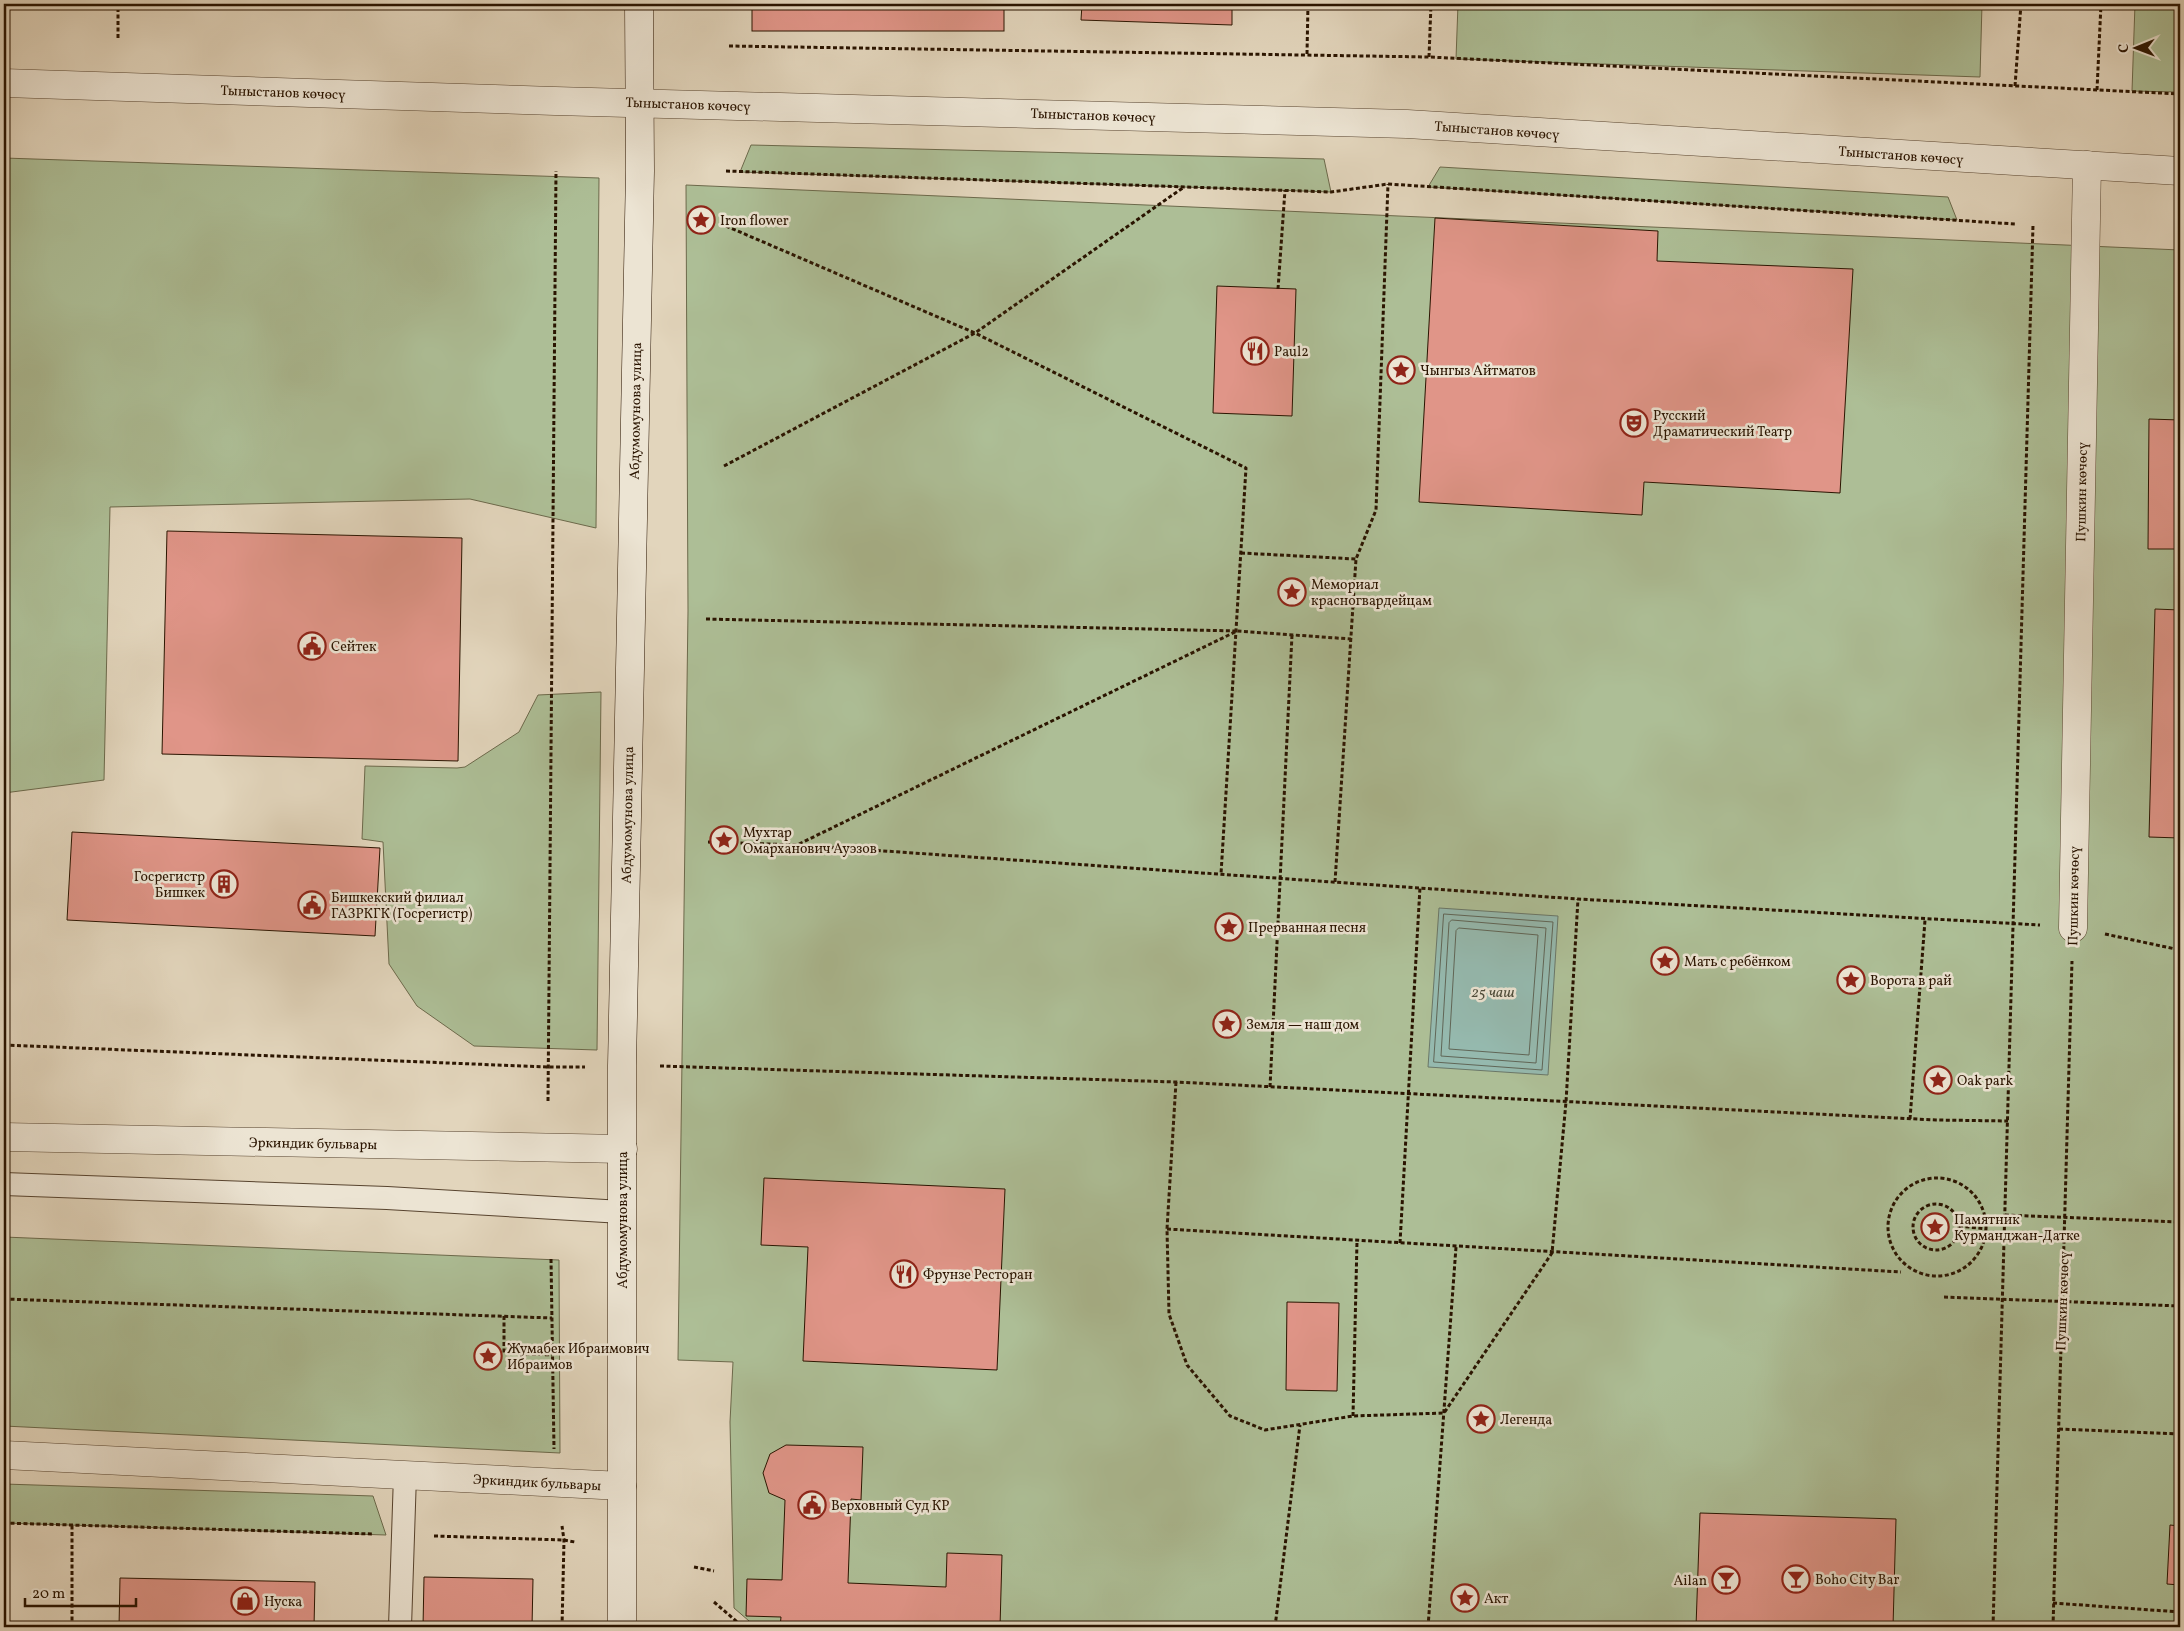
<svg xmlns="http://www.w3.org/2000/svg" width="2184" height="1631" viewBox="0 0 2184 1631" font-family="Vollkorn,serif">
  <rect width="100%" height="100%" fill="#e2d5bc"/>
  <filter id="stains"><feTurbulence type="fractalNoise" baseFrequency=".004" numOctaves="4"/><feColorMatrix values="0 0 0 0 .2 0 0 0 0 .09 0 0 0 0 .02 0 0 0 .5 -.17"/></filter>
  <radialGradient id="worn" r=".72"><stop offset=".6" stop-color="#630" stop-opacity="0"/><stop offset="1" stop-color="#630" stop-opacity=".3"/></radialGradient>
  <g fill="#adbe96" stroke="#6c694b">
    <polygon points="1458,4 1982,4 1980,77 1456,59"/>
    <polygon points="2135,4 2180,4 2180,92 2132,91"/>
    <polygon points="751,145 1324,159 1331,192 740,172"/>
    <polygon points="4,158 599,178 596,528 470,499 110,507 104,780 4,793"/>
    <polygon points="1440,167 1948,197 1957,220 1428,187"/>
    <polygon points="686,185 2180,250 2180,1627 756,1627 734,1608 730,1422 733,1362 678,1360 688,611"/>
    <polygon points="601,692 597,1050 474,1046 417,1006 389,964 383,842 362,839 365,766 457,768 465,767 519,732 538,695"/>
    <polygon points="4,1237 559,1260 560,1453 4,1426"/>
    <polygon points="4,1484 373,1496 386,1535 4,1523"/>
  </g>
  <polygon fill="#95b9ae" stroke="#6a7768" points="1439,908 1558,916 1548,1075 1428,1067"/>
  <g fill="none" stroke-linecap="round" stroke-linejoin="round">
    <g stroke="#606657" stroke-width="1">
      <polygon points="1444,914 1553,922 1542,1070 1434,1062"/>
      <polygon points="1452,920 1546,928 1536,1063 1441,1056 1449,923"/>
      <polygon points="1459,928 1538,935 1529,1055 1449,1049 1456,931"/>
    </g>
  </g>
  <g fill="#e09588" stroke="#2a1400">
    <rect x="752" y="4" width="252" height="27"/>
    <polygon points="1082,4 1232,4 1232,25 1081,20"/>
    <polygon points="1435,218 1658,231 1657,261 1853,269 1840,493 1644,482 1642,515 1419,502"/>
    <polygon points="1217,286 1296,289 1292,416 1213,413"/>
    <polygon points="2149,419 2180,420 2180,549 2148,549"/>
    <polygon points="167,531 462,538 458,761 162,754"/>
    <polygon points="2155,609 2180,610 2180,838 2149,837"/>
    <polygon points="72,832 380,848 375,936 67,920"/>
    <polygon points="764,1178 1005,1189 997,1370 803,1361 808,1247 761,1245"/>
    <polygon points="1287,1302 1339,1303 1337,1391 1286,1390"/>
    <polygon points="786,1445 863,1447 861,1500 851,1499 848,1583 946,1587 947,1553 1002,1555 1000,1627 780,1627 781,1617 746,1616 747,1579 782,1580 785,1500 769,1493 763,1473 770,1454"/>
    <polygon points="1700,1513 1896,1519 1893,1627 1696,1627"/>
    <polygon points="2170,1525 2180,1526 2180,1585 2167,1584"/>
    <polygon points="424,1577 533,1579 532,1627 423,1627"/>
    <polygon points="120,1578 315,1582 314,1627 119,1627"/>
  </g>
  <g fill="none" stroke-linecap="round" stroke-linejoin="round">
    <g stroke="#58442f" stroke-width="24">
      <g id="lane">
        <polyline points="4,1184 387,1198 622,1212"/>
        <polyline points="400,1627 405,1475"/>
      </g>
    </g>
    <g stroke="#58442f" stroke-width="29">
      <g id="street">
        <polyline points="4,83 555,101 1407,124 2180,171"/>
        <polyline points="2073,928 2087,165"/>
        <polyline points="4,1137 623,1149"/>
        <polyline points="4,1455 622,1486"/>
      </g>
    </g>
    <g stroke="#2a1400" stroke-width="29">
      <polyline id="secondary" points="622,1627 622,1066 640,171 639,4"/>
    </g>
    <g stroke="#2a1400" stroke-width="3" stroke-dasharray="4 2.5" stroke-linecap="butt">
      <polyline points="118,38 118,4"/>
      <polyline points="729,46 1429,57 2180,94"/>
      <polyline points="1307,54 1308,4"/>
      <polyline points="1429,57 1431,4"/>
      <polyline points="2015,86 2021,4"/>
      <polyline points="2097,90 2101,4"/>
      <polyline points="726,171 1331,192 1388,184 2015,224"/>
      <polyline points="726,226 975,333 1246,468 1221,874"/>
      <polyline points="1278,289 1285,190"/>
      <polyline points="724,466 975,333 1184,187"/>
      <polyline points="1241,553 1356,559"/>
      <polyline points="706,619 1236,631"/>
      <polyline points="708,842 798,845 1578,899 2040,925"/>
      <polyline points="799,844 1237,631 1351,639"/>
      <polyline points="1335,882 1356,559 1376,510 1388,184"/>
      <polyline points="2105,934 2180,950"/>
      <polyline points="4,1045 547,1067 585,1067"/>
      <polyline points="660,1066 1176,1082 1936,1120 2008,1121"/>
      <polyline points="1176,1082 1167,1229 1169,1314 1187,1365 1230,1416 1265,1430 1353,1416 1444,1413 1552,1253 1566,1102 1578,899"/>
      <polyline points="1270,1087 1292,635"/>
      <polyline points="548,1101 556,171"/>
      <polyline points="1910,1119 1925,920"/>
      <circle cx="1937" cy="1227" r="49"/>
      <circle cx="1936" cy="1227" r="23"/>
      <polyline points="2005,1215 2180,1222"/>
      <polyline points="1959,1226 1987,1229"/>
      <polyline points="1167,1229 1901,1272"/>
      <polyline points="1400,1243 1420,887"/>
      <polyline points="551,1259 554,1449"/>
      <polyline points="1944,1297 2180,1306"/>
      <polyline points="4,1299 552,1318"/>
      <polyline points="504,1316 504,1353 552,1355"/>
      <polyline points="1353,1416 1357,1241"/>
      <polyline points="2059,1429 2180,1434"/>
      <polyline points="4,1523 373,1534"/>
      <polyline points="434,1536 564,1540 575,1542"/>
      <polyline points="694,1567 714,1571"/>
      <polyline points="714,1602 743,1627"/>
      <polyline points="2053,1603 2180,1612"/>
      <polyline points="72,1627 72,1525"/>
      <polyline points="562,1627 564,1540 562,1526"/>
      <polyline points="1275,1627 1300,1425"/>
      <polyline points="1428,1627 1456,1247"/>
      <polyline points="1993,1627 2033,225"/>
      <polyline points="2053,1627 2072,961"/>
    </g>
    <use href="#lane" stroke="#ece4d3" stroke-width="22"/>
    <use href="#street" stroke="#ece4d3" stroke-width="28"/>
    <use href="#secondary" stroke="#ece4d3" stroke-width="28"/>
  </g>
  <defs>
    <g id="sight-ring" transform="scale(1.4375)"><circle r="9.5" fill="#ece4d3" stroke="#8f2418" stroke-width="1.5"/><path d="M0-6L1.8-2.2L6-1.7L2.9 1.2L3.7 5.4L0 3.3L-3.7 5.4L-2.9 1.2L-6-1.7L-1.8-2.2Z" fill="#8f2418"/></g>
    <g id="restaurant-ring" transform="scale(1.4375)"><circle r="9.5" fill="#ece4d3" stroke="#8f2418" stroke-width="1.5"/><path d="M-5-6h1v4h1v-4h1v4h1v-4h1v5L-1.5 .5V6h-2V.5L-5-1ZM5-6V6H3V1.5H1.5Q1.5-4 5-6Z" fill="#8f2418"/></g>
    <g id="theatre-ring" transform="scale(1.4375)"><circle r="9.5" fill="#ece4d3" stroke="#8f2418" stroke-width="1.5"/><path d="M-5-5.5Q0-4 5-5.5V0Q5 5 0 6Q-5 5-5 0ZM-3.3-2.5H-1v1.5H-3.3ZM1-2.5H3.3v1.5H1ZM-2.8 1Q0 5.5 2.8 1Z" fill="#8f2418"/></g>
    <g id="civic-ring" transform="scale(1.4375)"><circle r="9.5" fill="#ece4d3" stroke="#8f2418" stroke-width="1.5"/><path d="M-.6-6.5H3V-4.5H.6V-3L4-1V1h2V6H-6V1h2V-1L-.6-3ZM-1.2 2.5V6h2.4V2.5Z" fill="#8f2418"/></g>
    <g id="building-ring" transform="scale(1.4375)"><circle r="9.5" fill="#ece4d3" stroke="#8f2418" stroke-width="1.5"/><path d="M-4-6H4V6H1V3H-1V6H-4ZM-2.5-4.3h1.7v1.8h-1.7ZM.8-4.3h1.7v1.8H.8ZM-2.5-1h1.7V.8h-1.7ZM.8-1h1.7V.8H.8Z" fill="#8f2418"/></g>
    <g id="bar-ring" transform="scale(1.4375)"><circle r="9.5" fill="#ece4d3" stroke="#8f2418" stroke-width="1.5"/><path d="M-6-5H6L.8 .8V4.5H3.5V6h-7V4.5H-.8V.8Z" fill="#8f2418"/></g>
    <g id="shop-ring" transform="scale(1.4375)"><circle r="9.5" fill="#ece4d3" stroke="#8f2418" stroke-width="1.5"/><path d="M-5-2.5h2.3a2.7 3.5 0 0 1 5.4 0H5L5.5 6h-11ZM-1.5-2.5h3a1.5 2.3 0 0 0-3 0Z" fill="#8f2418"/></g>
  </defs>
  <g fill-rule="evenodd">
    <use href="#sight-ring" x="701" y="220"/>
    <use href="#restaurant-ring" x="1255" y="351"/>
    <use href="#sight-ring" x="1401" y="370"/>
    <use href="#theatre-ring" x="1634" y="423"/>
    <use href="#sight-ring" x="1292" y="592"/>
    <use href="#civic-ring" x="312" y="646"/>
    <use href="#sight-ring" x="724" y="840"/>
    <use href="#building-ring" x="224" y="884"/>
    <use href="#civic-ring" x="312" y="905"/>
    <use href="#sight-ring" x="1229" y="927"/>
    <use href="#sight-ring" x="1665" y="961"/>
    <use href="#sight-ring" x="1851" y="980"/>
    <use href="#sight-ring" x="1227" y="1024"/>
    <use href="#sight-ring" x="1938" y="1080"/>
    <use href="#sight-ring" x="1935" y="1227"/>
    <use href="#restaurant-ring" x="904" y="1274"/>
    <use href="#sight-ring" x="488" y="1356"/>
    <use href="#sight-ring" x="1481" y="1419"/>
    <use href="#civic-ring" x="812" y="1505"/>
    <use href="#bar-ring" x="1796" y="1579"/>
    <use href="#bar-ring" x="1726" y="1580"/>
    <use href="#sight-ring" x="1465" y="1598"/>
    <use href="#shop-ring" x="245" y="1601"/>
  </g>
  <g text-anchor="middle" stroke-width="5" stroke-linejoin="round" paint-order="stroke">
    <g font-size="14" fill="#2a1400" stroke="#ece4d3">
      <text transform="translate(283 92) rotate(2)" y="5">Тыныстанов көчөсү</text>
      <text transform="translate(688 104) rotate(2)" y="5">Тыныстанов көчөсү</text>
      <text transform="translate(1093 115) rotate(2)" y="5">Тыныстанов көчөсү</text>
      <text transform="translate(1497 130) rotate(4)" y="5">Тыныстанов көчөсү</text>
      <text transform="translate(1901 155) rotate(4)" y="5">Тыныстанов көчөсү</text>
      <text transform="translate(635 411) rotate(-89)" y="5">Абдумомунова улица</text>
      <text transform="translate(2081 492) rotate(-89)" y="5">Пушкин көчөсү</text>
      <text transform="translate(627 815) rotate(-89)" y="5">Абдумомунова улица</text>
      <text transform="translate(2073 896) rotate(-89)" y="5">Пушкин көчөсү</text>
      <text transform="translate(313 1143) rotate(1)" y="5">Эркиндик бульвары</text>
      <text transform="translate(622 1220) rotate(-90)" y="5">Абдумомунова улица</text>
      <text transform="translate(2062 1301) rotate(-88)" y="5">Пушкин көчөсү</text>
      <text transform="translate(537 1482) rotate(3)" y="5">Эркиндик бульвары</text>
    </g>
    <g font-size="14" fill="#2a1400" stroke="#ece4d3" text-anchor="start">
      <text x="720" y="225">Iron flower</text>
      <text x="1274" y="356">Paul2</text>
      <text x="1420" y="375">Чынгыз Айтматов</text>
      <text x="1653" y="420">Русский<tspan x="1653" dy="16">Драматический Театр</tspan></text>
      <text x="1311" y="589">Мемориал<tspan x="1311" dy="16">красногвардейцам</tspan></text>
      <text x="331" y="651">Сейтек</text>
      <text x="743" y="837">Мухтар<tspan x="743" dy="16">Омарханович Ауэзов</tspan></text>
      <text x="205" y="881" text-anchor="end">Госрегистр<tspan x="205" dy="16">Бишкек</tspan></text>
      <text x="331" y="902">Бишкекский филиал<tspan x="331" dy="16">ГАЗРКГК (Госрегистр)</tspan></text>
      <text x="1248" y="932">Прерванная песня</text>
      <text x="1684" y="966">Мать с ребёнком</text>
      <text x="1870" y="985">Ворота в рай</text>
      <text x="1246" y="1029">Земля — наш дом</text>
      <text x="1957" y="1085">Oak park</text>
      <text x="1954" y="1224">Памятник<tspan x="1954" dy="16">Курманджан-Датке</tspan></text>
      <text x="923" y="1279">Фрунзе Ресторан</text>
      <text x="507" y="1353">Жумабек Ибраимович<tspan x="507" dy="16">Ибраимов</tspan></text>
      <text x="1500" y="1424">Легенда</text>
      <text x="831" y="1510">Верховный Суд КР</text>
      <text x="1815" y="1584">Boho City Bar</text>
      <text x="1707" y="1585" text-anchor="end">Ailan</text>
      <text x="1484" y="1603">Акт</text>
      <text x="264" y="1606">Нуска</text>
    </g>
    <g font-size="15" font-style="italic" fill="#4f4e3d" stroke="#ece4d3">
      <text x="1493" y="997">25 чаш</text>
    </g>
  </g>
  <rect width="2184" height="1631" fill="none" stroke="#e2d5bc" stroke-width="20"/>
  <rect x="5" y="5" width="2174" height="1621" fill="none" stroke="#2a1400" stroke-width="2.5"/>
  <rect x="10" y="10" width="2164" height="1611" fill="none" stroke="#2a1400"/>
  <g transform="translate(2136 48) rotate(269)" stroke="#ece4d3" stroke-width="4" paint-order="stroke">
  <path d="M0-4L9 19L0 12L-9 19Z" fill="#2a1400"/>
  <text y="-8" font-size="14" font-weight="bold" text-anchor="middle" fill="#2a1400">С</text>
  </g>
  <path d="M25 1598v8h111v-8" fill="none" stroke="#2a1400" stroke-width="2.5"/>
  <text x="32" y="1598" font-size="15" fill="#2a1400" stroke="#ece4d3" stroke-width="4" paint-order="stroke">20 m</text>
  <rect width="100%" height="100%" filter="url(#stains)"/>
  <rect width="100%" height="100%" fill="url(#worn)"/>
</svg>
